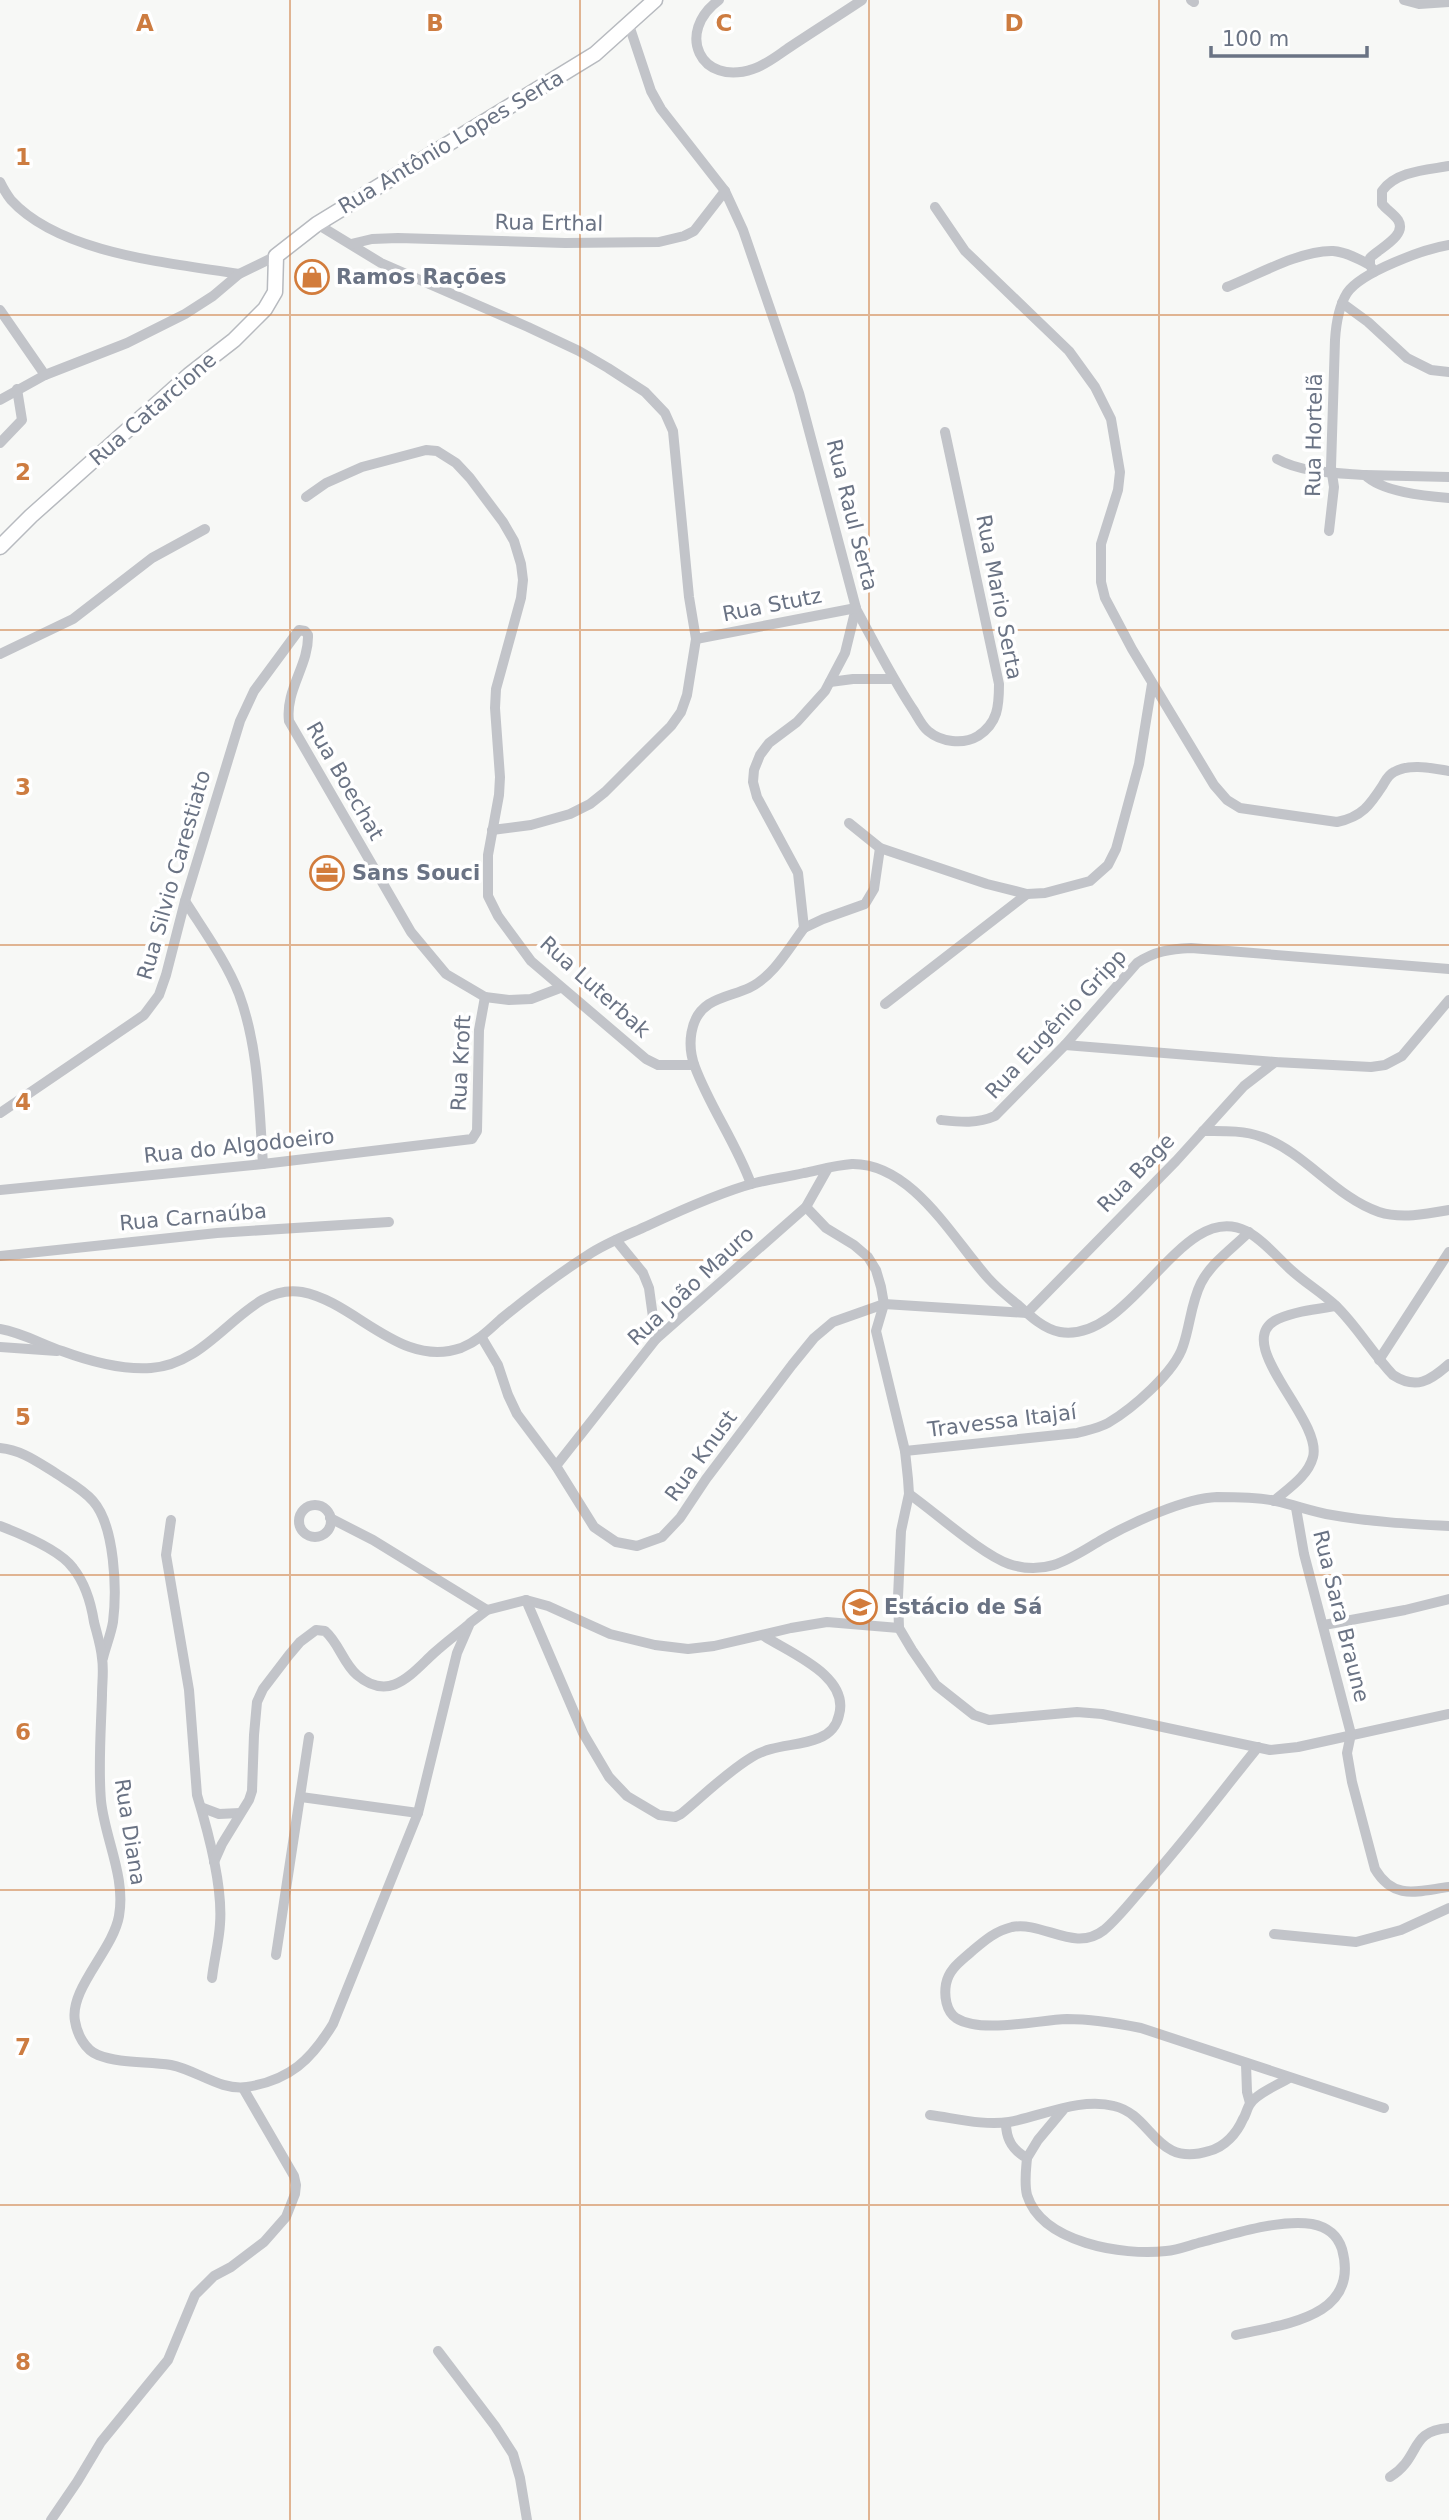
<svg xmlns="http://www.w3.org/2000/svg" width="1449" height="2520" viewBox="0 0 1449 2520" font-family="'DejaVu Sans',sans-serif">
  <rect width="100%" height="100%" fill="#f7f8f6"/>
  <g fill="none" stroke-linecap="round" stroke-linejoin="round">
    <g stroke="#b7babf" stroke-width="17">
      <polyline id="secondary" points="0,547 31,516 189,375 234,340 265,309 275,292 276,256 317,224 595,54 655,0"/>
    </g>
    <g stroke="#c2c4c9" stroke-width="10">
      <path d="M719,0c-44,32 -19,87 34,69 13,-4 25,-14 37,-22 24,-16 48,-31 72,-47"/>
      <polyline points="1191,0 1194,2"/>
      <polyline points="1404,0 1419,4 1449,2"/>
      <path d="M629,25l22,66 10,18 64,82 18,39 56,163 57,215 -11,45 -20,38 -28,31 -28,21 -9,12 -6,15 -1,12 4,15 41,76 6,55c-15,20 -31,49 -55,60 -13,6 -27,8 -40,16 -20,13 -22,42 -14,63 15,40 41,76 56,117"/>
      <path d="M0,182c3,6 7,13 11,18 49,54 160,63 228,74"/>
      <path d="M935,207l30,44 104,100 26,36 16,32 9,53 -2,18 -17,54v38l4,16 27,51 82,136 13,15 13,8 97,14c25,-5 33,-17 46,-37 3,-5 5,-10 11,-13 16,-9 37,-4 55,-1"/>
      <polyline points="317,224 381,263 528,327 579,351 608,368 645,392 665,413 673,431 689,597 696,639 687,695 681,712 671,726 605,792 590,804 570,814 531,825 492,830"/>
      <polyline points="351,244 372,239 398,238 565,243 659,242 684,236 694,231 725,191"/>
      <path d="M1374,272l-4,-7v-7c8,-9 38,-22 28,-38 -4,-6 -11,-10 -16,-16v-13c14,-20 45,-21 67,-25"/>
      <path d="M1227,287c30,-12 74,-37 106,-36 13,1 26,8 37,14"/>
      <polyline points="1342,303 1368,322 1407,358 1431,370 1449,372"/>
      <polyline points="0,310 45,375"/>
      <polyline points="0,400 45,375 127,343 185,314 213,296 239,274 276,256"/>
      <polyline points="0,443 22,420 17,389"/>
      <path d="M1277,459c25,14 60,14 88,16"/>
      <path d="M1449,477l-84,-2c17,17 60,21 84,23"/>
      <polyline points="306,497 326,483 362,467 426,450 437,451 456,463 470,478 503,522 514,541 521,564 523,580 521,598 496,689 495,708 500,777 499,795 488,855 488,896 498,916 531,961 646,1059 658,1065 694,1065"/>
      <path d="M1329,531l5,-44 -3,-20 4,-127c1,-16 4,-34 12,-47 14,-21 77,-44 102,-48"/>
      <path d="M856,609c18,33 35,67 56,99 5,7 9,17 16,23 13,11 35,14 50,5 20,-13 21,-30 21,-52l-54,-252"/>
      <polyline points="696,639 856,608"/>
      <polyline points="0,654 73,619 152,558 205,529"/>
      <polyline points="830,682 853,679 893,679"/>
      <polyline points="849,823 880,848 987,884 1027,894 1045,893 1090,881 1108,865 1116,849 1139,764 1152,684"/>
      <path d="M185,901c19,30 41,60 54,93 20,54 20,113 24,170"/>
      <polyline points="804,928 823,919 865,904 874,889 880,848"/>
      <polyline points="885,1004 1027,894"/>
      <polyline points="1065,1045 1275,1062 1371,1067 1385,1065 1402,1056 1449,1000"/>
      <path d="M0,1113l144,-98 15,-20 7,-20 19,-74 55,-180 14,-30 45,-61 6,1 3,4c1,30 -23,55 -19,86l122,211 35,42 39,23 24,3 22,-1 29,-11"/>
      <path d="M941,1120c19,2 36,4 54,-4l70,-71 72,-82c18,-12 33,-14 54,-15l258,21"/>
      <path d="M1203,1131c19,0 40,-1 59,6 44,16 73,60 117,75 22,7 48,2 70,-2"/>
      <polyline points="0,1190 263,1164 472,1139 477,1131 479,1030 485,997"/>
      <polyline points="806,1207 826,1228 854,1245 868,1257 876,1270 881,1287 884,1304 876,1331 905,1451 908,1479 909,1494 901,1531 898,1597 899,1628 912,1650 936,1685 974,1715 989,1720 1077,1712 1102,1714 1270,1750 1298,1747 1449,1714"/>
      <polyline points="616,1240 643,1273 649,1288 656,1339"/>
      <polyline points="0,1256 217,1233 389,1222"/>
      <polyline points="1027,1313 1176,1161 1244,1086 1275,1062"/>
      <path d="M0,1329c23,4 41,15 62,22 27,10 61,19 89,17 64,-4 95,-86 151,-76 54,10 98,77 159,56 17,-7 27,-17 40,-29 27,-22 57,-45 87,-64 18,-12 39,-20 59,-29 32,-15 74,-34 108,-43 16,-4 32,-6 49,-10 15,-3 32,-8 48,-9 60,-1 101,75 136,114 9,10 20,19 30,27 12,11 26,24 42,27 72,12 121,-134 186,-101 16,8 30,25 44,38 14,13 31,23 45,36 22,21 37,48 58,70 23,15 37,6 56,-11"/>
      <polyline points="482,1338 498,1365 508,1395 517,1414 556,1466 594,1527 616,1542 637,1546 662,1537 680,1518 706,1479 792,1365 814,1338 833,1322 884,1304 1027,1313"/>
      <polyline points="0,1347 57,1351"/>
      <polyline points="1379,1360 1449,1252"/>
      <path d="M0,1448c21,2 36,13 54,24 13,9 29,17 39,29 22,25 24,89 20,121 -2,12 -7,24 -10,36"/>
      <path d="M905,1451l172,-18c11,-3 22,-5 31,-10 24,-14 67,-51 75,-77 7,-20 8,-43 18,-63 10,-20 32,-35 48,-51"/>
      <polyline points="556,1466 656,1339 806,1207 828,1168"/>
      <path d="M909,1494c26,18 72,60 100,70 39,13 63,-7 94,-25 28,-16 82,-41 114,-42 19,0 40,0 59,4 19,4 37,11 56,14 39,7 78,9 117,11"/>
      <path d="M1274,1501c15,-13 34,-25 39,-44 10,-38 -84,-115 -35,-138 18,-8 39,-10 58,-13"/>
      <circle cx="315" cy="1521" r="16"/>
      <path d="M1296,1508l8,46 47,180 -4,19 5,29 23,87c19,32 43,22 74,18"/>
      <polyline points="330,1518 373,1540 487,1610"/>
      <path d="M171,1520l-5,35 23,135 8,105c11,36 26,91 23,129 -1,18 -6,36 -8,54"/>
      <path d="M0,1526c21,8 60,24 73,42 12,15 18,35 21,54 3,12 7,24 8,36 2,12 0,25 0,37 -1,35 -4,71 -1,106 4,38 25,76 18,115 -6,34 -50,73 -44,105 2,13 10,29 23,34 23,9 49,6 73,10 26,5 49,26 76,22 43,-7 64,-27 86,-63l85,-211 39,-160 13,-30 17,-13 39,-10 22,6 62,28 45,11 33,4 26,-3 77,-18 36,-6 72,6"/>
      <path d="M526,1600l57,133 26,44 18,19 32,19 16,2 6,-3c23,-19 46,-42 71,-57 21,-13 45,-10 67,-19 11,-4 18,-13 20,-23 11,-39 -49,-62 -75,-79"/>
      <polyline points="1324,1625 1405,1610 1449,1599"/>
      <path d="M1258,1747c-39,48 -76,98 -118,144 -11,13 -23,28 -36,39 -29,23 -61,-9 -92,-3 -17,4 -28,14 -41,25 -11,10 -22,17 -25,32 -2,12 0,27 10,34 25,16 81,2 111,1 25,0 49,4 74,9l243,80"/>
      <polyline points="301,1797 418,1813"/>
      <polyline points="203,1808 219,1814 240,1813"/>
      <path d="M214,1862l8,-18 27,-44 3,-9 2,-56 3,-33 6,-13 26,-34 11,-13 16,-12 9,1c14,12 18,32 32,44 33,28 54,-1 77,-22 11,-10 23,-19 34,-28"/>
      <polyline points="1274,1934 1356,1942 1401,1930 1449,1908"/>
      <polyline points="276,1955 309,1737"/>
      <polyline points="1246,2064 1247,2092 1250,2103"/>
      <path d="M930,2115c24,3 54,11 79,7 33,-6 72,-25 105,-16 39,9 41,62 95,45 16,-4 28,-18 34,-32 3,-4 4,-11 7,-15 7,-11 28,-19 39,-26"/>
      <path d="M1006,2123c0,16 6,27 21,35 -1,12 -3,25 0,37 15,48 96,61 139,56 12,-1 24,-6 36,-9 31,-8 77,-23 110,-18 15,3 25,10 30,25 19,69 -59,75 -106,86"/>
      <polyline points="1027,2158 1038,2140 1063,2110"/>
      <polyline points="438,2351 495,2426 513,2454 520,2478 527,2520"/>
      <path d="M1390,2477c32,-20 18,-46 59,-49"/>
      <polyline points="51,2520 77,2482 101,2442 168,2360 195,2295 214,2276 231,2267 264,2242 286,2217 295,2194 296,2185 294,2176 243,2088"/>
    </g>
    <use href="#secondary" stroke="#fff" stroke-width="14"/>
  </g>
  <path fill="none" stroke="#cd7c40" stroke-width="2" stroke-opacity="0.55" d="M290,0v2520M580,0v2520M869,0v2520M1159,0v2520M0,315h1449M0,630h1449M0,945h1449M0,1260h1449M0,1575h1449M0,1890h1449M0,2205h1449"/>
  <defs>
    <g id="shop-ring" transform="scale(1.75)"><circle r="9.5" fill="#fff" stroke="#d27c3c" stroke-width="1.5"/><path d="M-5-2.5h2.3a2.7 3.5 0 0 1 5.4 0H5L5.5 6h-11ZM-1.5-2.5h3a1.5 2.3 0 0 0-3 0Z" fill="#d27c3c"/></g>
    <g id="office-ring" transform="scale(1.75)"><circle r="9.5" fill="#fff" stroke="#d27c3c" stroke-width="1.5"/><path d="M-6-3h4V-5.5h4V-3h4V5H-6ZM-1-4.5V-3h2v-1.5ZM-6 0V1H6V0Z" fill="#d27c3c"/></g>
    <g id="university-ring" transform="scale(1.75)"><circle r="9.5" fill="#fff" stroke="#d27c3c" stroke-width="1.5"/><path d="M0-5L7-2L0 1L-7-2ZM-4 1L0 2.5L4 1V4Q0 6-4 4Z" fill="#d27c3c"/></g>
  </defs>
  <g fill-rule="evenodd">
    <use href="#shop-ring" x="312" y="277"/>
    <use href="#office-ring" x="327" y="873"/>
    <use href="#university-ring" x="860" y="1607"/>
  </g>
  <g text-anchor="middle" stroke-width="7" stroke-linejoin="round" paint-order="stroke">
    <g font-size="21" fill="#6a7384" stroke="#fff">
      <text transform="translate(451 142) rotate(-31)" y="7">Rua Antônio Lopes Serta</text>
      <text transform="translate(549 223) rotate(1)" y="7">Rua Erthal</text>
      <text transform="translate(153 409) rotate(-41)" y="7">Rua Catarcione</text>
      <text transform="translate(1314 435) rotate(-89)" y="7">Rua Hortelã</text>
      <text transform="translate(852 515) rotate(76)" y="7">Rua Raul Serta</text>
      <text transform="translate(999 597) rotate(79)" y="7">Rua Mario Serta</text>
      <text transform="translate(772 605) rotate(-11)" y="7">Rua Stutz</text>
      <text transform="translate(345 781) rotate(60)" y="7">Rua Boechat</text>
      <text transform="translate(174 875) rotate(-74)" y="7">Rua Silvio Carestiato</text>
      <text transform="translate(595 987) rotate(42)" y="7">Rua Luterbak</text>
      <text transform="translate(1056 1024) rotate(-47)" y="7">Rua Eugênio Gripp</text>
      <text transform="translate(461 1063) rotate(-87)" y="7">Rua Kroft</text>
      <text transform="translate(239 1146) rotate(-6)" y="7">Rua do Algodoeiro</text>
      <text transform="translate(1136 1173) rotate(-46)" y="7">Rua Bage</text>
      <text transform="translate(193 1217) rotate(-5)" y="7">Rua Carnaúba</text>
      <text transform="translate(691 1286) rotate(-43)" y="7">Rua João Mauro</text>
      <text transform="translate(1002 1421) rotate(-7)" y="7">Travessa Itajaí</text>
      <text transform="translate(701 1456) rotate(-54)" y="7">Rua Knust</text>
      <text transform="translate(1341 1616) rotate(76)" y="7">Rua Sara Braune</text>
      <text transform="translate(130 1832) rotate(81)" y="7">Rua Diana</text>
    </g>
    <g font-size="21" font-weight="bold" fill="#6a7384" stroke="#fff" text-anchor="start">
      <text x="336" y="284">Ramos Rações</text>
      <text x="352" y="880">Sans Souci</text>
      <text x="884" y="1614">Estácio de Sá</text>
    </g>
  </g>
  <g font-size="23" text-anchor="middle" font-weight="bold" fill="#cd7c40" stroke="#fff" stroke-width="7" stroke-linejoin="round" paint-order="stroke">
    <text x="145" y="31">A</text>
    <text x="435" y="31">B</text>
    <text x="724" y="31">C</text>
    <text x="1014" y="31">D</text>
    <text x="23" y="165">1</text>
    <text x="23" y="480">2</text>
    <text x="23" y="795">3</text>
    <text x="23" y="1110">4</text>
    <text x="23" y="1425">5</text>
    <text x="23" y="1740">6</text>
    <text x="23" y="2055">7</text>
    <text x="23" y="2370">8</text>
  </g>
  <path d="M1211 46v10h156v-10" fill="none" stroke="#6a7384" stroke-width="3.5"/>
  <text x="1222" y="46" font-size="21" fill="#6a7384" stroke="#ffffff" stroke-width="5" paint-order="stroke">100 m</text>
</svg>
